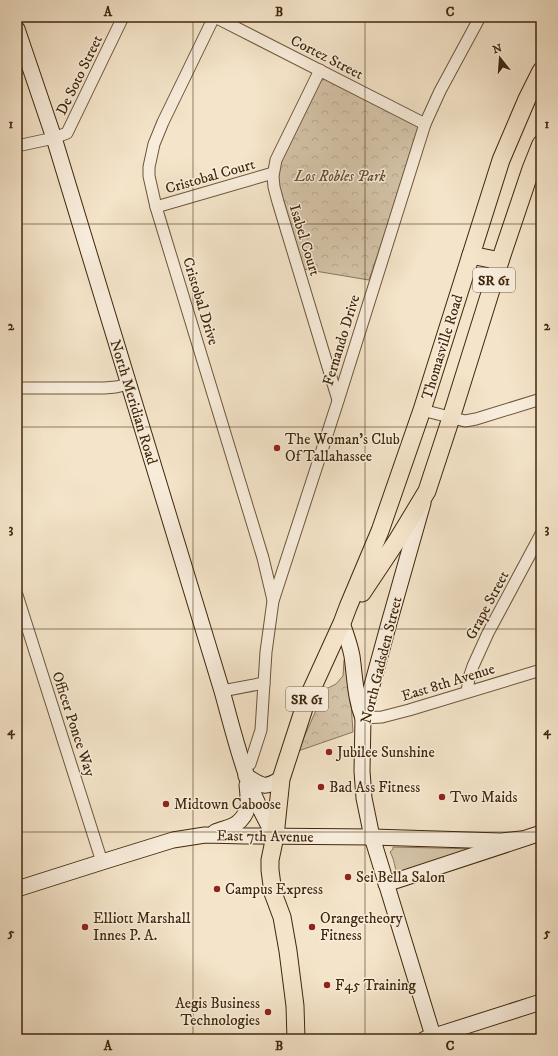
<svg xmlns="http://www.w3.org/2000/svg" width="558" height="1056" viewBox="0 0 558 1056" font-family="'IM FELL DW Pica',serif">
  <defs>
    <pattern id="park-crowns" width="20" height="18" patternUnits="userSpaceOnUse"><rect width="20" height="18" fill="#d5c4a9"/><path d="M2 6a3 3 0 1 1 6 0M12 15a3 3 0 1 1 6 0" fill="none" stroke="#b8a890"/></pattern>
  </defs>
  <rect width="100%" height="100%" fill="#f4e4c9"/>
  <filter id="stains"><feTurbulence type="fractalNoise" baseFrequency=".005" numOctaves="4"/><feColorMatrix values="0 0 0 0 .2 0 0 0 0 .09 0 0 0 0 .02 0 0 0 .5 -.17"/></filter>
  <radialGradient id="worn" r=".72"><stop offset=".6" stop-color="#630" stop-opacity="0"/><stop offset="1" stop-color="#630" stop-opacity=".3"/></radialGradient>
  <path fill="#d5c4a9" stroke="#8a765a" d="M393,847l85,2 -77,23 -5,-1c-2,-8 -2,-12 -6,-19l3,-3z"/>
  <g fill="url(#park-crowns)" stroke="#8a765a">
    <polygon points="327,79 418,123 420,129 369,280 303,269 278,192 278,168 319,83 322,80"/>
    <polygon points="348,659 353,732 298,751 321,699 326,689 336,684 343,676 344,660"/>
  </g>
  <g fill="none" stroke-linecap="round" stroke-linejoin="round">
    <g stroke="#6d563a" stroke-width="13">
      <g id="street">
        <polyline points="214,17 163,122 154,144 149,167 149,176 156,207 263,558 273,600"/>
        <polyline points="215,17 425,124"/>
        <polyline points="320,70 276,160 273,176 274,187 278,202 338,400"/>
        <polyline points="17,146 54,138 67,133 123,17"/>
        <polyline points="156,207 273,173"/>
        <polyline points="17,388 104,388 116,387 129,384"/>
        <polyline points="422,410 465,421 476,419 541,399"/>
        <polyline points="17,595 102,862"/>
        <polyline points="222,691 264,683"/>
        <polyline points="467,692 469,678 473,666 488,633 541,534"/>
        <polyline points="363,718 382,717 409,710 541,670"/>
        <polyline points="244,768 250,764 261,730 266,652 273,601 337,404 425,124 440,91 480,17"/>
      </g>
    </g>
    <g stroke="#40270b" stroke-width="17">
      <g id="secondary">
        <path d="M17,29l37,109 168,553c14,50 25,101 53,145"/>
        <polyline points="423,503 389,623 363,718 362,771 364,798 372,837 434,1039"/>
        <path d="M342,623c4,11 8,22 10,33 3,21 3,42 11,62"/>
        <path d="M246,776c17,10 17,13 35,3"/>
        <path d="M215,832c6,-3 15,-4 21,-8 14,-10 13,-23 11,-39"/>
        <polyline points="386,884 541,833"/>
        <polyline points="17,889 102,862 173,840 205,835 246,836 372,837 501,841 521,839"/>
        <polyline points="425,1039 541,1002"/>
      </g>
    </g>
    <g stroke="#40270b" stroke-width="19">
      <g id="primary">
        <polyline points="471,255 500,261"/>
        <polyline points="362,593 398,539 427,491 451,418 500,261 531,169 541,144"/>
        <polyline points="296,1039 295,1006 288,951 282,917 273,893 270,870 270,860 275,836 281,779 306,702 342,623 348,607 380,531 422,410 501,160 527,99 541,71"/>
      </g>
    </g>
    <use href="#street" stroke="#f8eddc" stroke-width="11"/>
    <use href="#secondary" stroke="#f8eddc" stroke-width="15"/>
    <use href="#primary" stroke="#f4e4c9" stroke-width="17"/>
  </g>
  <path fill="none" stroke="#40270b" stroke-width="1" stroke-opacity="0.55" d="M193,17v1022M365,17v1022M17,224h524M17,427h524M17,629h524M17,832h524"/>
  <g fill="#8f2418" stroke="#f8eddc" stroke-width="1.5">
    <circle cx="277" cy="448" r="4"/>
    <circle cx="329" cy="752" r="4"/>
    <circle cx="321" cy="787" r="4"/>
    <circle cx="442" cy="797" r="4"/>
    <circle cx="166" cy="804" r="4"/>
    <circle cx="348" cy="877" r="4"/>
    <circle cx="217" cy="889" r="4"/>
    <circle cx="85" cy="927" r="4"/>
    <circle cx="312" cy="927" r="4"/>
    <circle cx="327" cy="985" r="4"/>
    <circle cx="268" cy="1012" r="4"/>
  </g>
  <g text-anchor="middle" stroke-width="3" stroke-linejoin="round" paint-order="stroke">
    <g fill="#f8eddc" stroke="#77624a" stroke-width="1">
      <rect x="473" y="268" width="42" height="24" rx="3"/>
      <rect x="286" y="687" width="42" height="24" rx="3"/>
    </g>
    <g font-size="14" font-weight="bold" fill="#40270b">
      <text x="494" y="285">SR 61</text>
      <text x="307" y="704">SR 61</text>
    </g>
    <g font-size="15" fill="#40270b" stroke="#f8eddc">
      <text transform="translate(327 57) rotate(27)" y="5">Cortez Street</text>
      <text transform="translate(79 75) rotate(-64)" y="5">De Soto Street</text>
      <text transform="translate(210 176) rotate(-16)" y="5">Cristobal Court</text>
      <text transform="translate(305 240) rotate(73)" y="5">Isabel Court</text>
      <text transform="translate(201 301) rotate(73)" y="5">Cristobal Drive</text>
      <text transform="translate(341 340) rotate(-73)" y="5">Fernando Drive</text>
      <text transform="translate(442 347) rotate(-73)" y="5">Thomasville Road</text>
      <text transform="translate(134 402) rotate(73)" y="5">North Meridian Road</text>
      <text transform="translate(487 605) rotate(-62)" y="5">Grape Street</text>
      <text transform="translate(381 660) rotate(-76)" y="5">North Gadsden Street</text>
      <text transform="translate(448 682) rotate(-17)" y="5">East 8th Avenue</text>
      <text transform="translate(74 724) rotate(72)" y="5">Officer Ponce Way</text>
      <text transform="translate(265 836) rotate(1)" y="5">East 7th Avenue</text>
    </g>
    <g font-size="15" font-style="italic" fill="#654e32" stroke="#f8eddc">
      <text x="340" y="181">Los Robles Park</text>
    </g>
    <g font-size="15" fill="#40270b" stroke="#f8eddc" text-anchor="start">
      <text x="285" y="444">The Woman's Club<tspan x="285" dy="17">Of Tallahassee</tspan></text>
      <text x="337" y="757">Jubilee Sunshine</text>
      <text x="329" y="792">Bad Ass Fitness</text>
      <text x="450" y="802">Two Maids</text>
      <text x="174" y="809">Midtown Caboose</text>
      <text x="356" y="882">Sei Bella Salon</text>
      <text x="225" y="894">Campus Express</text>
      <text x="93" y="923">Elliott Marshall<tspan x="93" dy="17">Innes P. A.</tspan></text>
      <text x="320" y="923">Orangetheory<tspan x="320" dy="17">Fitness</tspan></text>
      <text x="335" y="990">F45 Training</text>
      <text x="260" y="1008" text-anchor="end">Aegis Business<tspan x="260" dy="17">Technologies</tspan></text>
    </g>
  </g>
  <rect width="558" height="1056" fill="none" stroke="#f4e4c9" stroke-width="44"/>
  <g transform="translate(500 58) rotate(343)" stroke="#f8eddc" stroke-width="3" paint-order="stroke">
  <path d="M0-3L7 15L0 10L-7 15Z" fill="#40270b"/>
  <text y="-6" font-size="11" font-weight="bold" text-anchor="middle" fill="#40270b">N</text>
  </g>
  <rect x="22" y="22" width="514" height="1012" fill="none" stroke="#40270b" stroke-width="1.5"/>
  <g font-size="13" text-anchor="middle" font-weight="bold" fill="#40270b">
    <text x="108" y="16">A</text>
    <text x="279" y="16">B</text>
    <text x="450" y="16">C</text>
    <text x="11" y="128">1</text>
    <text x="547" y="128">1</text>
    <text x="11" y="330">2</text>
    <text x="547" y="330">2</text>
    <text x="11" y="533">3</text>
    <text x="547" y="533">3</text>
    <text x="11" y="735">4</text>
    <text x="547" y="735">4</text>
    <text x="11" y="937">5</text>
    <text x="547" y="937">5</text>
    <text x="108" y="1050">A</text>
    <text x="279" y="1050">B</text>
    <text x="450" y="1050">C</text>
  </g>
  <rect width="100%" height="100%" filter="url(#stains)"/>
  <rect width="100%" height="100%" fill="url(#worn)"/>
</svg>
